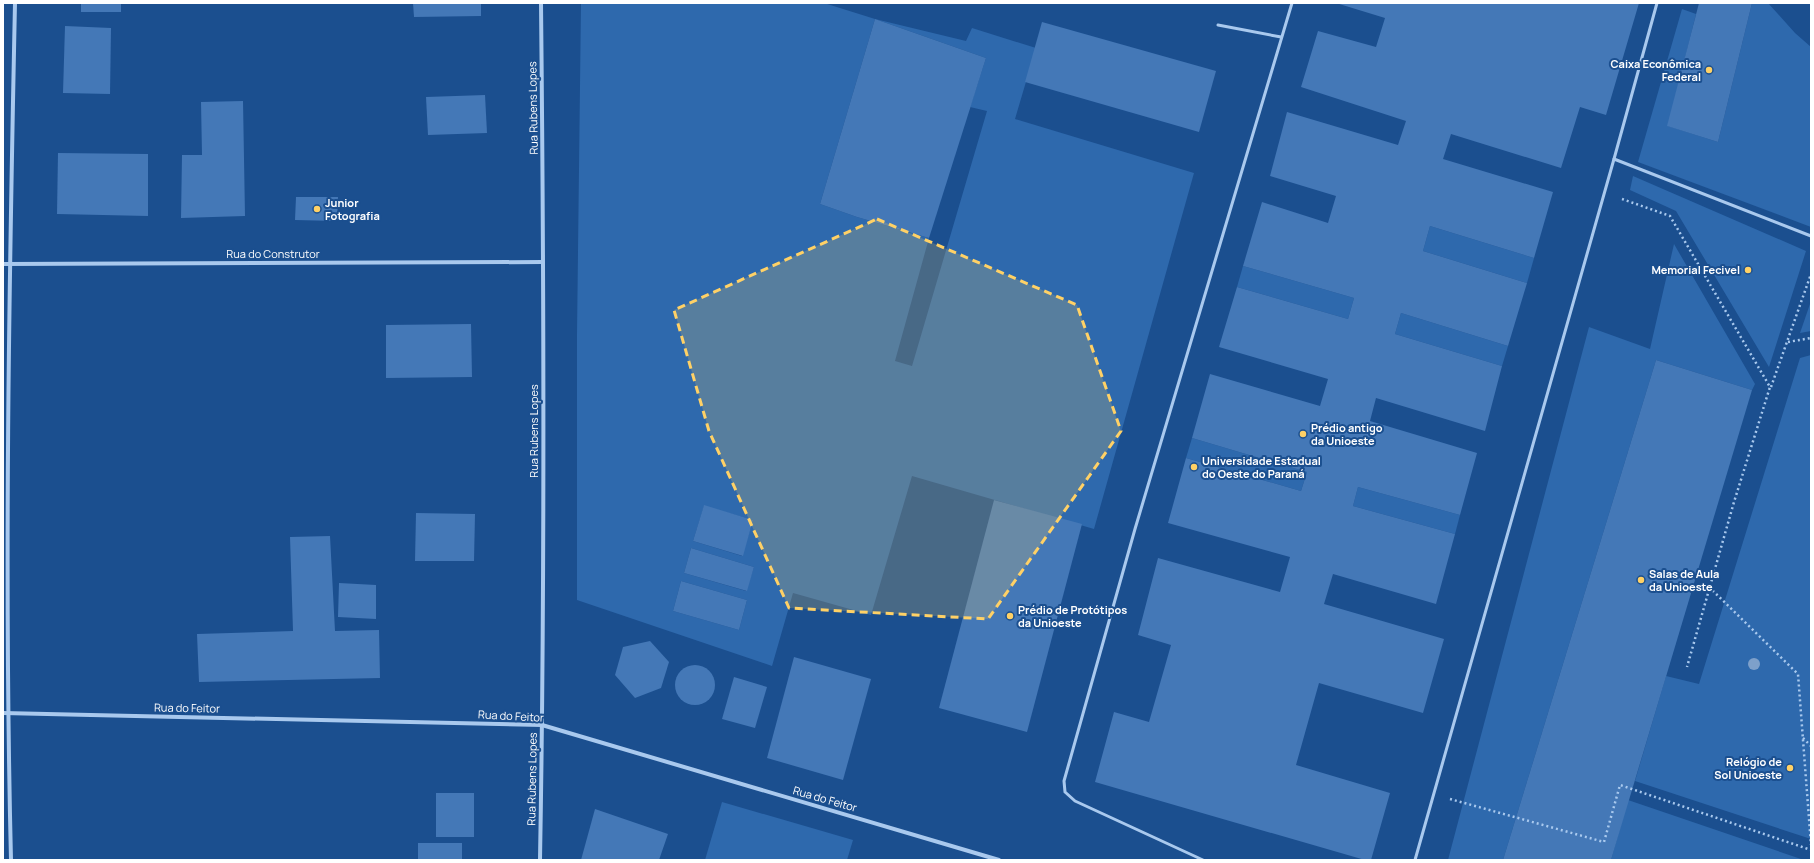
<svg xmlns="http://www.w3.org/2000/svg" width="1814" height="863" viewBox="0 0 1814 863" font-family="Manrope,sans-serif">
  <rect width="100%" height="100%" fill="#1b4f8f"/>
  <g fill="#2e69ad" fill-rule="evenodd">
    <path d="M581,3h243l51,16 91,22 6,-13 64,20 -21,71 179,54 -100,356 -182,-53 -41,139 -78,-22 -21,73 -195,-66v-265zM875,19l111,39 -16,49 17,4 -75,255 -17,-5 34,-123 -72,-21 -37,-13zM704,506l49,14 -11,36 -49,-15zM691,548l63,19 -8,24 -62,-18zM681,581l66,19 -8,30 -66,-19z"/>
    <polygon points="1752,3 1768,3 1795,33 1811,47 1811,227 1638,162 1682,9 1696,14 1668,126 1718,142"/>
    <polygon points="1633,176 1806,251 1769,367 1676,211 1630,190"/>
    <polygon points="1430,226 1534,258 1527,283 1423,251"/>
    <polygon points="1674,244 1755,384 1752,390 1656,360 1503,860 1448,860 1589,327 1650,349"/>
    <polygon points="1243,266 1354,298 1348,319 1237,287"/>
    <polygon points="1811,301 1811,331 1800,333"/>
    <polygon points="1401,313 1508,346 1502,366 1395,334"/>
    <polygon points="1811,355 1811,839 1635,781 1666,676 1699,684 1800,358"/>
    <polygon points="1192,438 1307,472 1301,491 1186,458"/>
    <polygon points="1358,487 1460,515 1455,534 1353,506"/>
    <polygon points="1628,800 1804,860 1611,860"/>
    <polygon points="722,802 853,840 847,860 705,860"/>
  </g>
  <g fill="#4478b7">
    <rect x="81" y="3" width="40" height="9"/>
    <polygon points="413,3 481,3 481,16 414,17"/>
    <polygon points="1336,3 1639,3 1606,115 1580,107 1561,168 1451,134 1443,159 1553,192 1534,258 1430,226 1423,251 1527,283 1508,346 1401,313 1395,334 1502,366 1485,431 1376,398 1370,421 1477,453 1460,515 1358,487 1353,506 1455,534 1436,604 1333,574 1324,604 1444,639 1423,713 1319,683 1296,765 1390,793 1371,860 1365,860 1095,782 1114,712 1149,722 1171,645 1138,635 1158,558 1280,592 1290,557 1168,523 1186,458 1301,491 1307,472 1192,438 1210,374 1320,406 1328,379 1219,347 1237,287 1348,319 1354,298 1243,266 1262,202 1328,223 1336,196 1270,176 1287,112 1398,145 1406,121 1301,87 1318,31 1376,47 1385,18"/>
    <polygon points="1699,3 1752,3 1718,142 1667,126"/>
    <polygon points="875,19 986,58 929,238 857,217 820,204"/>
    <polygon points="1042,22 1216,71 1199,132 1025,82"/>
    <polygon points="65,26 111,28 110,94 63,93"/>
    <polygon points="485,95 487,133 428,135 426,97"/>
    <polygon points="243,101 245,216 181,218 182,155 202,155 201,102"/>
    <polygon points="58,153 148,154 148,216 57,214"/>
    <polygon points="296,197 338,197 337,221 295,220"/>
    <polygon points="471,324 472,377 386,378 386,325"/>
    <polygon points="1656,360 1752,390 1611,860 1503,860"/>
    <polygon points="994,500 1082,524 1027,732 939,708"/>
    <polygon points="704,505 753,520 743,556 693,541"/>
    <polygon points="416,513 475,514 474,561 415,561"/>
    <polygon points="330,536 335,631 379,630 380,678 199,682 197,634 293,631 290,537"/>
    <polygon points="691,548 754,567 747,591 684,573"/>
    <polygon points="681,581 747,600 739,630 673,611"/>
    <polygon points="339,583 376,585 376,619 338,617"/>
    <polygon points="650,641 669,662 661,688 635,698 615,675 623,647"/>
    <polygon points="794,657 871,679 843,780 767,758"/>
    <circle cx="695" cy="685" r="20"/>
    <polygon points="734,677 767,687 755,728 722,719"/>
    <rect x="436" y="793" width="38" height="44"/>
    <polygon points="595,809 668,834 659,860 581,860"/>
    <rect x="418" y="843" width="44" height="17"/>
  </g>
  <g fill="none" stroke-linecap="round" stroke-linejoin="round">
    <g stroke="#a9c9ee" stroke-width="2.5" stroke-dasharray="2 3" stroke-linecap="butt">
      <polyline points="1622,199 1670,216 1770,387 1734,502 1687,667"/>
      <polyline points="1788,342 1811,338"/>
      <polyline points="1771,387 1811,274"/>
      <polyline points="1709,587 1798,674 1811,845"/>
      <polyline points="1803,738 1811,746"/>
      <polyline points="1450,799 1604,842 1620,785 1811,850"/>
    </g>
    <g stroke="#a9c9ee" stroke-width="3">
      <polyline points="1218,25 1281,37"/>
      <polyline points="1614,159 1657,3"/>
      <polyline points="1203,860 1075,801 1065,792 1064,781 1135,529 1292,3"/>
      <polyline points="1415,860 1614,159 1811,236"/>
    </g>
    <g stroke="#a9c9ee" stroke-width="4">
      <polyline points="3,264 543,262"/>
      <polyline points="3,713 542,725 999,860"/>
      <path d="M11,860c-7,-286 -2,-571 4,-857"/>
      <path d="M540,860c5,-286 4,-571 1,-857"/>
    </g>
  </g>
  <circle fill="#7ea0ca" cx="1754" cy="664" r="6"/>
  <path fill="#ffd166" fill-opacity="0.2" stroke="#ffd166" stroke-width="3" stroke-dasharray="8 5" stroke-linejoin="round" d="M877,219l200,86 44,126 -133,188 -199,-11 -80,-177 -35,-121z"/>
  <g fill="#ffd166" stroke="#1b4f8f" stroke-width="1.5">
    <circle cx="1709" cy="70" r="4"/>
    <circle cx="317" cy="209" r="4"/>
    <circle cx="1748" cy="270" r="4"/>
    <circle cx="1303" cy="434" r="4"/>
    <circle cx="1194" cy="467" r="4"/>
    <circle cx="1641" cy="580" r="4"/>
    <circle cx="1010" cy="616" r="4"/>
    <circle cx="1790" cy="768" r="4"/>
  </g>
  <g text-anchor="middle" stroke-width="4" stroke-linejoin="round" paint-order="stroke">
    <g font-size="11" font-weight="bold" fill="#fff" stroke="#1b4f8f" text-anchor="start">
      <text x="1701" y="68" text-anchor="end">Caixa Econômica<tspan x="1701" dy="13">Federal</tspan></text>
      <text x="325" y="207">Junior<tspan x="325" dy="13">Fotografia</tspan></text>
      <text x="1740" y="274" text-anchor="end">Memorial Fecivel</text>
      <text x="1311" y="432">Prédio antigo<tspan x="1311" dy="13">da Unioeste</tspan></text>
      <text x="1202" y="465">Universidade Estadual<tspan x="1202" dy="13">do Oeste do Paraná</tspan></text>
      <text x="1649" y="578">Salas de Aula<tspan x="1649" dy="13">da Unioeste</tspan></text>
      <text x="1018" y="614">Prédio de Protótipos<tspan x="1018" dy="13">da Unioeste</tspan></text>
      <text x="1782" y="766" text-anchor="end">Relógio de<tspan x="1782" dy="13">Sol Unioeste</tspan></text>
    </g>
    <g font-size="11" fill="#fff" stroke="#1b4f8f">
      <text transform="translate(533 108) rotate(-91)" y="4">Rua Rubens Lopes</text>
      <text x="273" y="258">Rua do Construtor</text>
      <text transform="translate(534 431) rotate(-90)" y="4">Rua Rubens Lopes</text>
      <text transform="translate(187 708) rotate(1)" y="4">Rua do Feitor</text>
      <text transform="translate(511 716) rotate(3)" y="4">Rua do Feitor</text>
      <text transform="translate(532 779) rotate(-89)" y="4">Rua Rubens Lopes</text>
      <text transform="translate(825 799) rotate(16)" y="4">Rua do Feitor</text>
    </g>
  </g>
  <rect width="1814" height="863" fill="none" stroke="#ffffff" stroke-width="8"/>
</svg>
